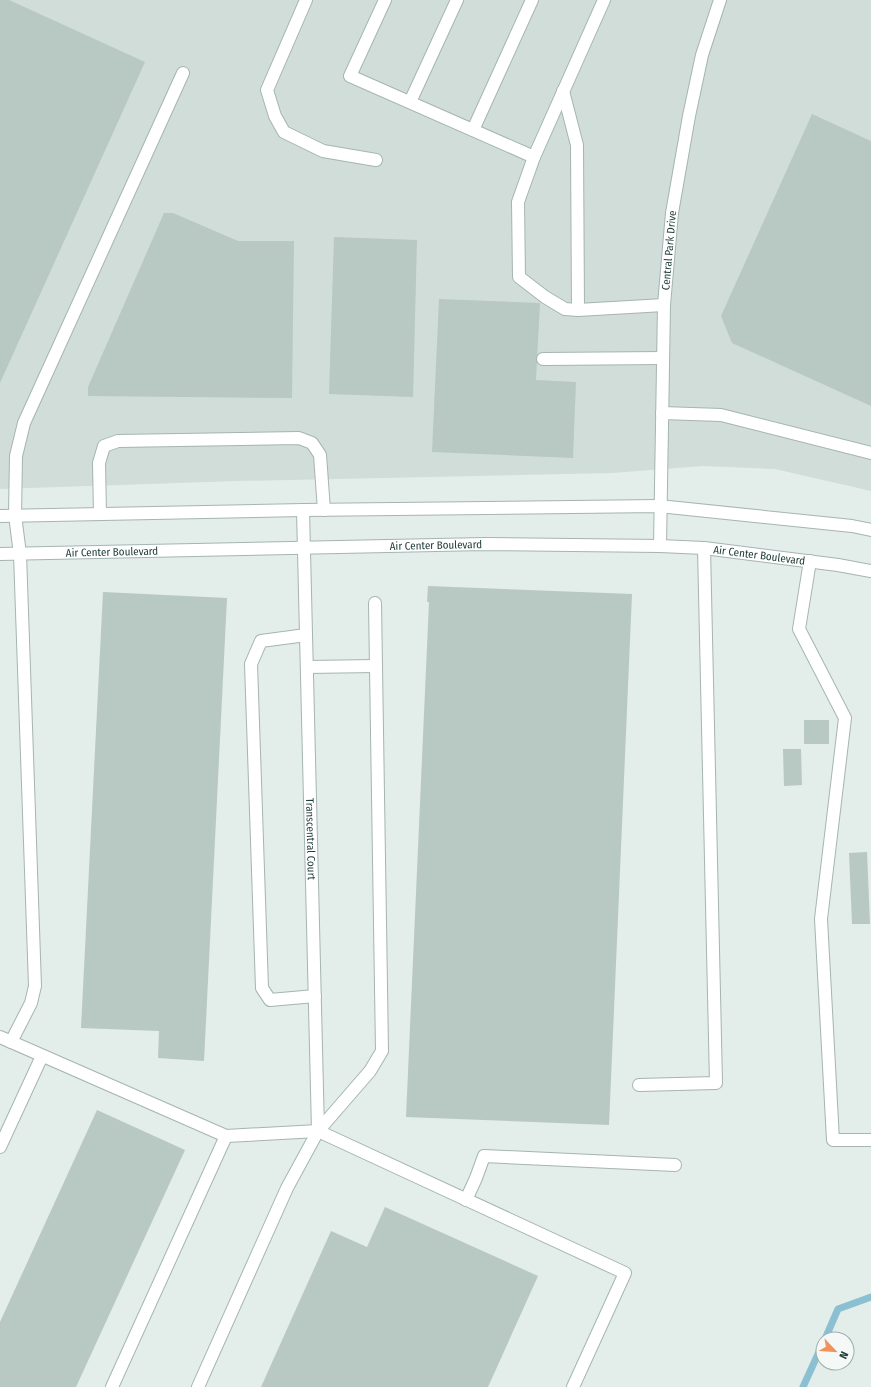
<svg xmlns="http://www.w3.org/2000/svg" width="871" height="1387" viewBox="0 0 871 1387" font-family="'Fira Sans Condensed',sans-serif">
  <rect width="100%" height="100%" fill="#e3edea"/>
  <polygon fill="#d1ddd9" points="0,0 871,0 871,491 775,469 703,466 612,473 237,481 0,489"/>
  <g fill="none" stroke-linecap="round" stroke-linejoin="round">
    <g stroke="#8bc0d2" stroke-width="7">
      <polyline points="825,1339 838,1309 871,1297"/>
      <polyline points="803,1387 823,1343"/>
    </g>
  </g>
  <g fill="#b8c8c3">
    <polygon points="0,0 9,0 145,62 0,383"/>
    <polygon points="812,114 871,141 871,406 732,343 721,316"/>
    <polygon points="164,213 173,213 238,241 294,241 292,398 88,396 88,387"/>
    <polygon points="334,237 417,240 413,397 329,394"/>
    <polygon points="439,299 540,303 536,380 576,382 573,458 432,452"/>
    <polygon points="428,586 632,594 609,1125 406,1117 429,602 427,602"/>
    <polygon points="103,592 227,598 204,1061 158,1058 159,1031 81,1028"/>
    <rect x="804" y="720" width="25" height="24"/>
    <polygon points="783,749 801,749 802,785 784,786"/>
    <polygon points="867,852 870,924 852,924 849,853"/>
    <polygon points="97,1110 185,1150 76,1387 0,1387 0,1322"/>
    <polygon points="385,1207 538,1276 488,1387 261,1387 331,1231 367,1247"/>
  </g>
  <g fill="none" stroke-linecap="round" stroke-linejoin="round">
    <g stroke="#a5b5b2" stroke-width="14">
      <g id="minor">
        <polyline points="306,0 267,90 275,116 284,132 323,151 376,160"/>
        <polyline points="385,0 350,76 534,157"/>
        <polyline points="563,91 577,145 578,310 664,305"/>
        <polyline points="410,102 457,0"/>
        <polyline points="473,130 532,0"/>
        <polyline points="578,310 565,309 545,297 519,277 518,202 534,157 604,0"/>
        <polyline points="543,359 663,358"/>
        <polyline points="662,413 721,415 871,453"/>
        <path id="s1" d="M303,510l15,621"/>
        <polyline points="100,514 99,463 104,446 118,441 299,438 312,443 320,455 324,510"/>
        <polyline points="0,516 303,510 659,506 852,526 871,530"/>
        <path id="s2" d="M660,546l4,-241 8,-92 17,-97 13,-61 18,-55"/>
        <path id="s3" d="M0,554l485,-10 175,2 44,2 134,17 33,6"/>
        <polyline points="810,561 799,629 845,718 821,919 833,1140 871,1140"/>
        <polyline points="306,635 261,641 251,664 262,988 270,1000 315,996"/>
        <polyline points="307,667 376,666"/>
        <polyline points="0,1037 226,1136 318,1131 625,1273 573,1387"/>
        <polyline points="11,1042 31,1003 35,986 20,554 15,515 16,456 24,423 183,73"/>
        <polyline points="639,1085 716,1083 704,548"/>
        <polyline points="0,1147 42,1056"/>
        <polyline points="466,1200 476,1178 484,1156 675,1165"/>
        <polyline points="112,1387 226,1136"/>
        <polyline points="198,1387 287,1188 318,1131 370,1071 382,1051 375,603"/>
      </g>
    </g>
    <use href="#minor" stroke="#fff" stroke-width="12"/>
  </g>
  <g text-anchor="middle" stroke-width="3.5" stroke-linejoin="round" paint-order="stroke">
    <g font-size="11" fill="#223f3a" stroke="#f4f9f7">
      <text dy="4" stroke="none"><textPath href="#s2" startOffset="296">Central Park Drive</textPath></text>
      <text dy="4" stroke="none"><textPath href="#s3" startOffset="436">Air Center Boulevard</textPath></text>
      <text dy="4" stroke="none"><textPath href="#s3" startOffset="112">Air Center Boulevard</textPath></text>
      <text dy="4" stroke="none"><textPath href="#s3" startOffset="760">Air Center Boulevard</textPath></text>
      <text dy="4" stroke="none"><textPath href="#s1" startOffset="329">Transcentral Court</textPath></text>
    </g>
  </g>
  <g transform="translate(835 1351) rotate(115)"><circle r="19" fill="#f4f9f7" stroke="#a0afab"/>
  <path d="M0-3L7 15L0 10L-7 15Z" fill="#f3915b"/>
  <text y="-6" font-size="11" font-weight="bold" text-anchor="middle" fill="#223f3a">N</text>
  </g>
</svg>
